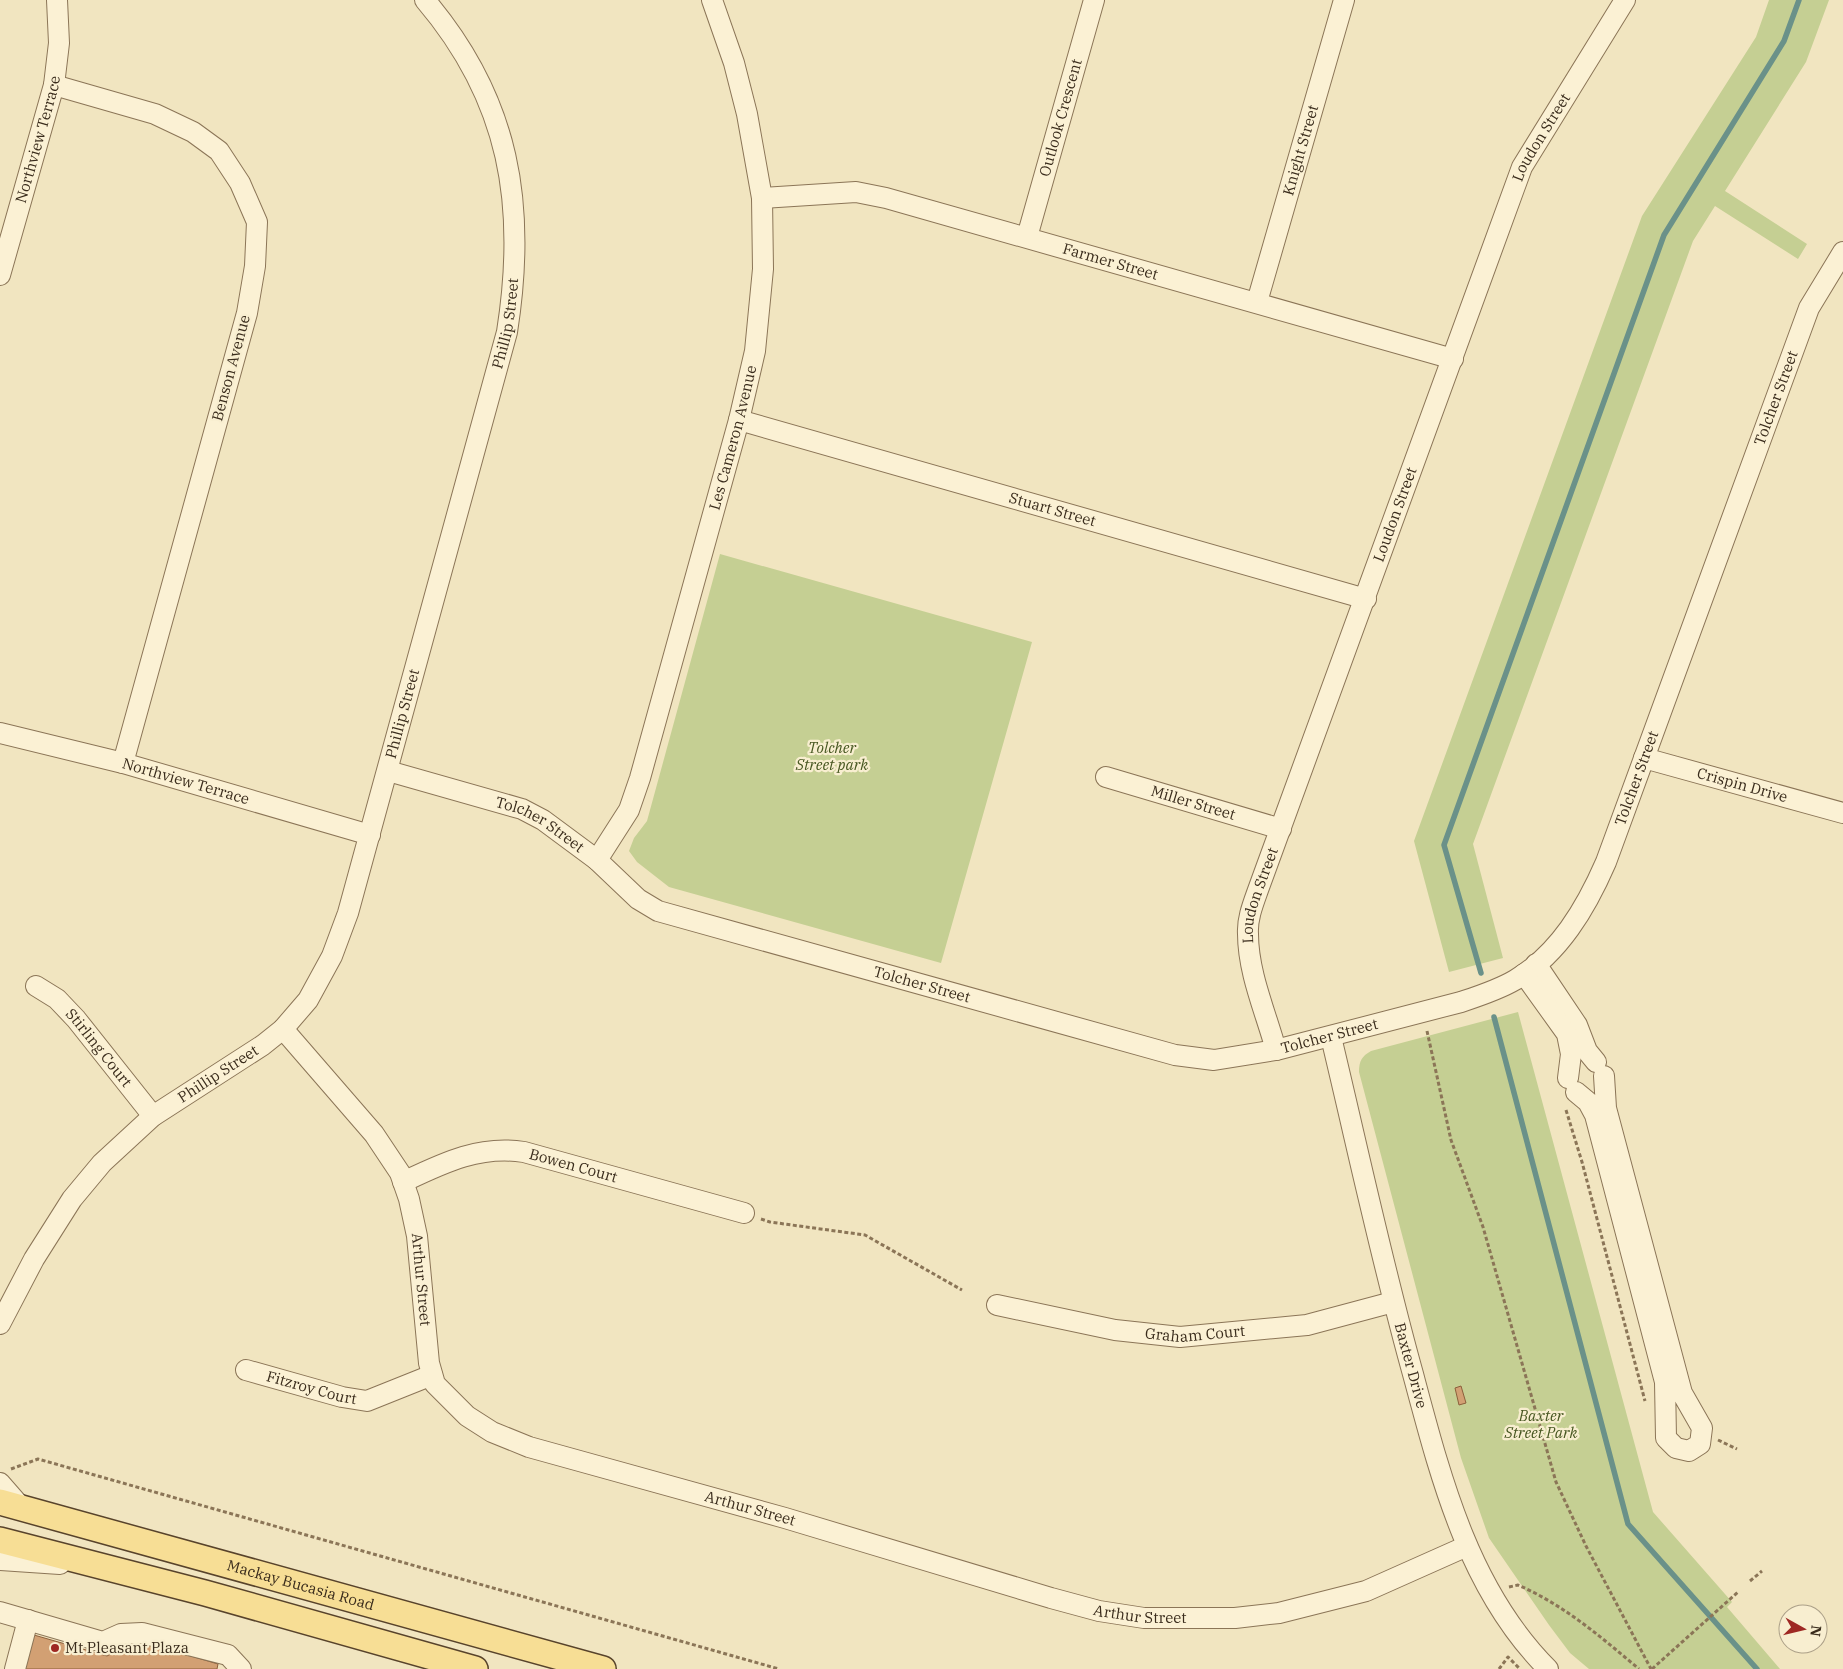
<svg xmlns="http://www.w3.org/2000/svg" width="1843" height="1669" viewBox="0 0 1843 1669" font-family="'IBM Plex Serif',serif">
  <rect width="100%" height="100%" fill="#f1e5c0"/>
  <g fill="#c5cf93">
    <polygon points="1769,0 1829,0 1806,62 1725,191 1807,244 1798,259 1715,206 1693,241 1473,844 1503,958 1449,972 1414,841 1642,216 1756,37"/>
    <polygon points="720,554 1032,642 941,963 669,887 637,862 629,851 634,838 647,821"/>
    <path d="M1518,1012l135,500 79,90 -5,5 53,62h-191l-19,-16 -21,-28 -60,-87 -28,-80 -102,-386c0,-11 3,-16 12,-21z"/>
  </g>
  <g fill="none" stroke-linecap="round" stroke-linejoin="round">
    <g stroke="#6a9189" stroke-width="5.5">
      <polyline points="1481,973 1444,845 1664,235 1784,41 1799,0"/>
      <polyline points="1494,1017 1628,1524 1757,1669"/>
    </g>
  </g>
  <g fill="#d2a073" stroke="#8c5f3b">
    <polygon points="1461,1386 1466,1403 1459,1405 1455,1388"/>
    <polygon points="34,1635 107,1656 137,1640 218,1664 217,1669 24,1669"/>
  </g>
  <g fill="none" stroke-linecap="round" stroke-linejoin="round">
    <g stroke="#8b7557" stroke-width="22">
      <g id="minor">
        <polyline points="54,85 155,114 193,132 219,151 240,183 257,222 255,266 247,313 123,763"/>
        <path id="s1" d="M762,198l94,-6 30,6 567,161"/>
        <path id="s2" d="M1027,237l67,-237"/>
        <path id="s3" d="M0,275l54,-190 5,-42 -2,-43"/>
        <path id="s4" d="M1257,302l87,-302"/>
        <path id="s5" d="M739,420l627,179"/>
        <path id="s6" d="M0,733l123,30 247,72"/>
        <path id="s7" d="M1644,758l199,55"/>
        <path id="s8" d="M388,771l134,38 21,11 54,40 41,39 20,12 517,144 39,5 62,-10 185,-48c18,-6 37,-12 54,-22 44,-26 71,-72 91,-118l203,-554 34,-56"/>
        <path id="s9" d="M1106,777l175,52"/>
        <path id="s10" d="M597,860l32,-50 11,-32 99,-358 16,-69 8,-82 -1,-71 -15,-84 -13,-51 -22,-63"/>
        <polyline points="1536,964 1577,1025 1587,1051 1596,1062"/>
        <polyline points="1524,974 1567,1034 1571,1054 1568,1078"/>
        <path id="s11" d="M36,986l21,13 19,20 77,97"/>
        <path id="s12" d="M283,1029l91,105 26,39 9,26 8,37 12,127 6,21 32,32 25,16 37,15 256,71 266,80 48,13 45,7h91l44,-5 87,-22 101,-45"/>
        <path id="s13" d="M1331,1037c27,113 51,226 82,337 28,105 56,216 135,295"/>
        <path id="s14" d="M1276,1050c-10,-37 -28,-77 -28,-116 -1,-15 5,-30 10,-44l264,-723 103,-167"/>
        <polyline points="1576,1092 1588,1102 1595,1115 1665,1382 1666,1438 1676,1448 1689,1451 1700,1444 1702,1428 1682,1393 1606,1108 1604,1076"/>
        <path id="s15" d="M403,1182c40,-19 76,-37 121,-30l220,61"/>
        <path id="s16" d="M997,1305l118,25 65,7 127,-12 86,-23"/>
        <path id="s17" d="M0,1324l34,-65 38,-60 30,-36 51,-47 110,-71 20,-16 25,-29 24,-44 16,-43 159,-581c20,-127 3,-232 -82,-332"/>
        <path id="s18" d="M246,1370l96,27 25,4 65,-26"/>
        <polyline points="0,1483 21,1507"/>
        <polyline points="0,1560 60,1564"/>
        <polyline points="0,1612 103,1642 121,1634 142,1633 228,1655 241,1669"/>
        <polyline points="15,1669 28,1620"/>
      </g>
    </g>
    <g stroke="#58432b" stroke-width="28">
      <g id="major">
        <path id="s19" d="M0,1502l603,167"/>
        <polyline points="0,1540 205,1593 475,1669"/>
      </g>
    </g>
    <g stroke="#8b7557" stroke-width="3" stroke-dasharray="4 2.5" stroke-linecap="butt">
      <polyline points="1427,1031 1451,1140 1483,1227 1556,1482 1586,1546 1651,1669"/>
      <polyline points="1566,1110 1582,1162 1645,1401"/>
      <polyline points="761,1219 770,1222 865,1235 962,1290"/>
      <polyline points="1718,1440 1737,1449"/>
      <polyline points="11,1469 38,1459 779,1669"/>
      <polyline points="1750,1581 1762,1571"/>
      <path d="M1509,1587l9,-2c46,20 83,52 121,84"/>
      <polyline points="1499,1669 1508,1657 1520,1669"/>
      <polyline points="1652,1669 1738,1592"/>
    </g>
    <use href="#minor" stroke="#fbf1d4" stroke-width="20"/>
    <use href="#major" stroke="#f7de95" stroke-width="25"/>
  </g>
  <circle fill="#9e2823" stroke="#f8eed0" stroke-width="2" cx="55" cy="1648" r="5"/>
  <g text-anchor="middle" stroke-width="4.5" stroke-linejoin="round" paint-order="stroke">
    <g font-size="15" fill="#3a2c1c" stroke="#f8eed0">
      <text dy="5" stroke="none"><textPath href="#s2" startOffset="124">Outlook Crescent</textPath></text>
      <text dy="5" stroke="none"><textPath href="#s14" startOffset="970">Loudon Street</textPath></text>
      <text dy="5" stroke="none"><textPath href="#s3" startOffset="141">Northview Terrace</textPath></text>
      <text dy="5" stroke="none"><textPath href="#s4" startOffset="158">Knight Street</textPath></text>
      <text dy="5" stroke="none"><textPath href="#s1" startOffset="358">Farmer Street</textPath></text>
      <text dy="5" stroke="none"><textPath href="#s17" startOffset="1162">Phillip Street</textPath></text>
      <text transform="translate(231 368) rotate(-75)" y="5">Benson Avenue</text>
      <text dy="5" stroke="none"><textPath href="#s8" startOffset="1844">Tolcher Street</textPath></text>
      <text dy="5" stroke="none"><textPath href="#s10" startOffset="446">Les Cameron Avenue</textPath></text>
      <text dy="5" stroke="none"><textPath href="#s5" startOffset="326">Stuart Street</textPath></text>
      <text dy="5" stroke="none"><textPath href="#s14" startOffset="565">Loudon Street</textPath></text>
      <text dy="5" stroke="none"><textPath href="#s17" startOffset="758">Phillip Street</textPath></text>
      <text dy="5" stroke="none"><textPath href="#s8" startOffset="1439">Tolcher Street</textPath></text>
      <text dy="5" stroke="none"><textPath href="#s6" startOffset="192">Northview Terrace</textPath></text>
      <text dy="5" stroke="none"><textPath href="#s7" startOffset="102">Crispin Drive</textPath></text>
      <text dy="5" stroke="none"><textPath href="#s9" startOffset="91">Miller Street</textPath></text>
      <text dy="5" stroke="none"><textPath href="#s8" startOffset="162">Tolcher Street</textPath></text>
      <text dy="5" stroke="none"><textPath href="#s14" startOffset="160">Loudon Street</textPath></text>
      <text dy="5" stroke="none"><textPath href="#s8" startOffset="584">Tolcher Street</textPath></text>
      <text dy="5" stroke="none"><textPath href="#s8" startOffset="1004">Tolcher Street</textPath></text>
      <text dy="5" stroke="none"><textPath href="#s11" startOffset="89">Stirling Court</textPath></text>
      <text dy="5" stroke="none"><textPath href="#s17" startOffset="338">Phillip Street</textPath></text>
      <text dy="5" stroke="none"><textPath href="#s15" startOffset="178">Bowen Court</textPath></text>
      <text dy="5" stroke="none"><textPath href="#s12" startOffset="295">Arthur Street</textPath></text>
      <text dy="5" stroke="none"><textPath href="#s16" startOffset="201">Graham Court</textPath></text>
      <text dy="5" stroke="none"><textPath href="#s13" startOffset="338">Baxter Drive</textPath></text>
      <text dy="5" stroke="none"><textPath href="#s18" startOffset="68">Fitzroy Court</textPath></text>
      <text dy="5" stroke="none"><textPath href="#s12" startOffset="745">Arthur Street</textPath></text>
      <text dy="5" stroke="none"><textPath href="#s19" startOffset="312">Mackay Bucasia Road</textPath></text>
      <text dy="5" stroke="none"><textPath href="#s12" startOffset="1150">Arthur Street</textPath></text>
    </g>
    <g font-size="15" font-style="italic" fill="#475721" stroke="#f8eed0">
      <text x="832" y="753">Tolcher<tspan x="832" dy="17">Street park</tspan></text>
      <text x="1541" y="1421">Baxter<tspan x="1541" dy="17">Street Park</tspan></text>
    </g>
    <g font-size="15" fill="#3a2c1c" stroke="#f8eed0" text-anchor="start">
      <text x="65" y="1653">Mt Pleasant Plaza</text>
    </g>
  </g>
  <g transform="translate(1803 1629) rotate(98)"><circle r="24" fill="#f8eed0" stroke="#aca088"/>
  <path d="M0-4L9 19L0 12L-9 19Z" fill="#9e2823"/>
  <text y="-8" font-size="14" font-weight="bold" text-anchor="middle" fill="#3a2c1c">N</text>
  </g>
</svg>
